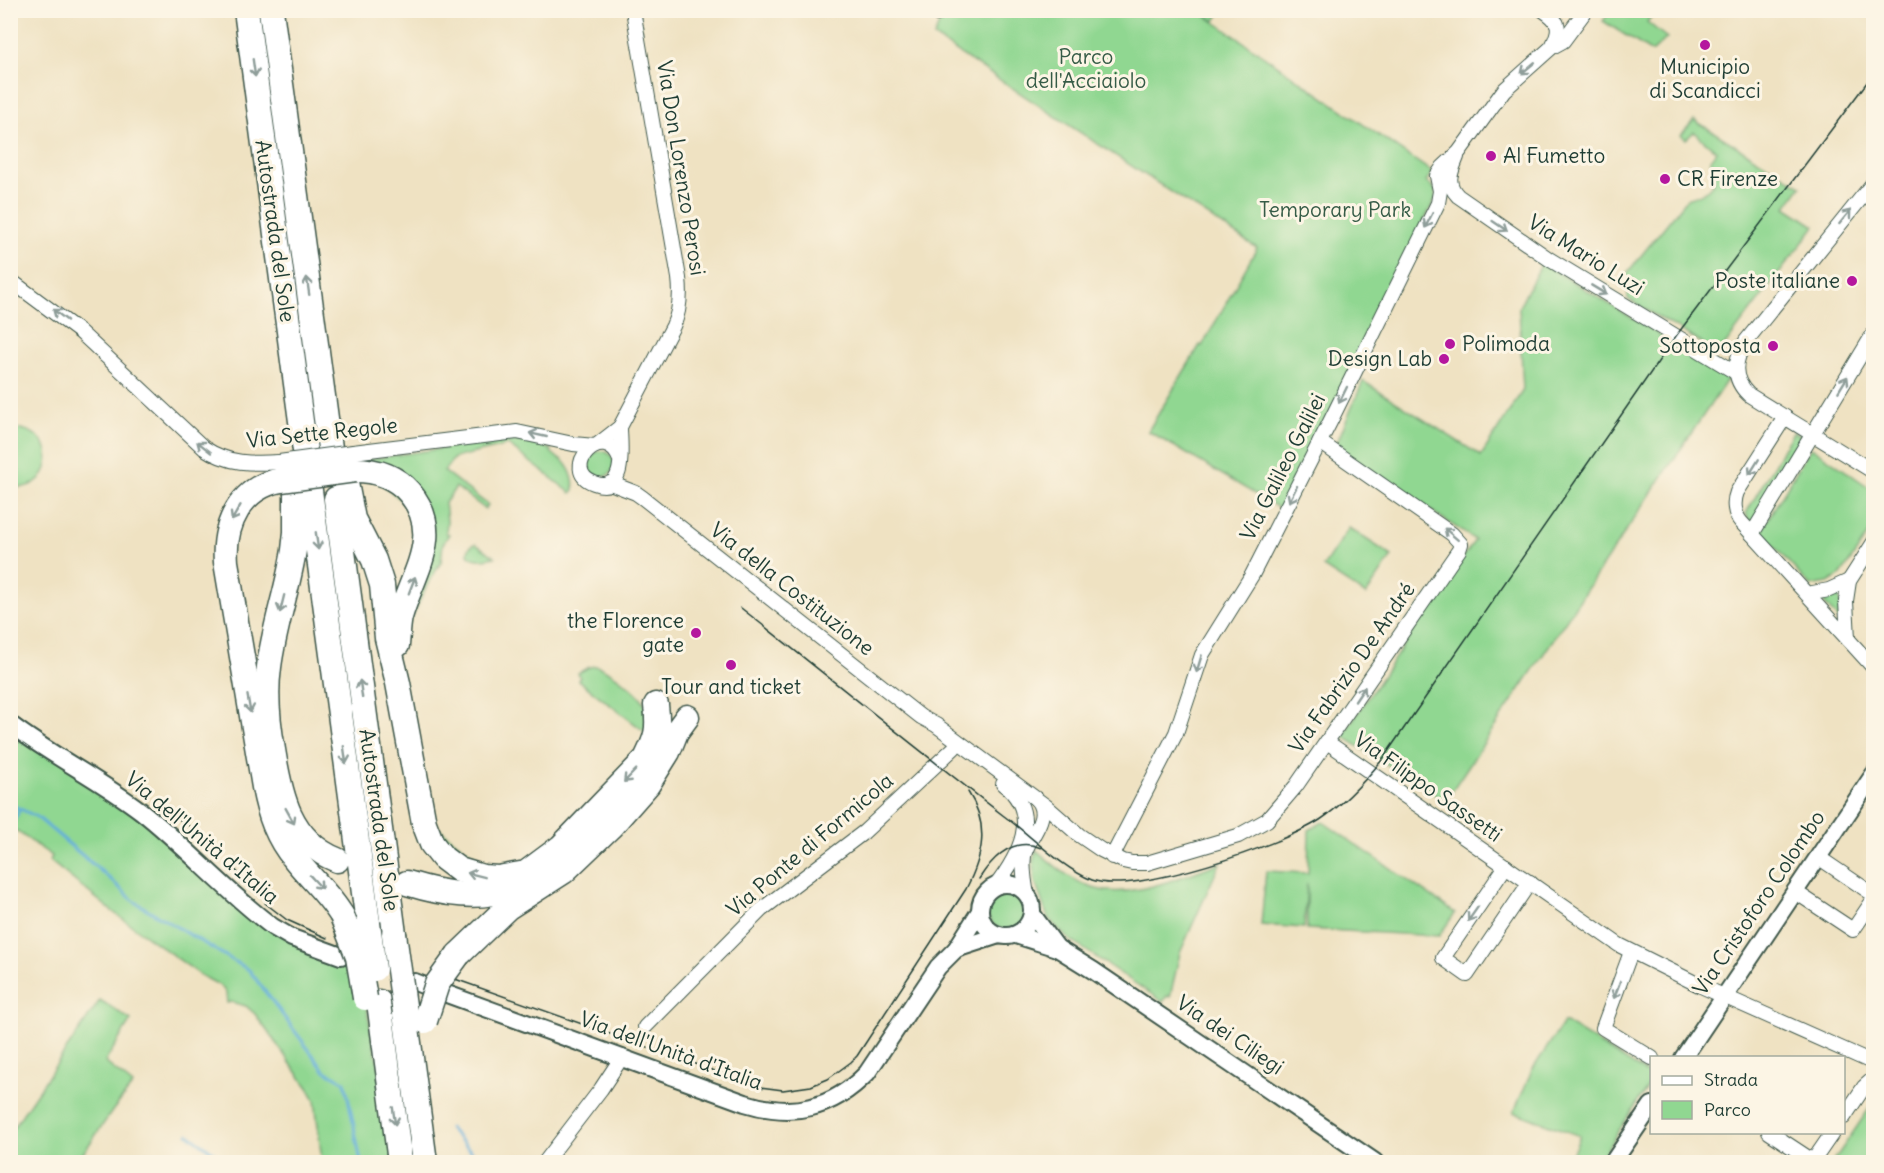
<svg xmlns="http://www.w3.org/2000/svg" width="1884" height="1173" viewBox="0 0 1884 1173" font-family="Delius,sans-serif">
  <rect width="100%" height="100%" fill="#fcf5e5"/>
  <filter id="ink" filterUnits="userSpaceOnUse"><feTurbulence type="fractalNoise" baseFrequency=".0167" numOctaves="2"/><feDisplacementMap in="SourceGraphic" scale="12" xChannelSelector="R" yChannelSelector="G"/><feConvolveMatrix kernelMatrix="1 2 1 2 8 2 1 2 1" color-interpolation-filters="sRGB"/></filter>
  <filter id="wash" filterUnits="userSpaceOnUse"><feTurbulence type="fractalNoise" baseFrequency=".008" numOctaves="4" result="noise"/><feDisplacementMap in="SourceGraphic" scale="24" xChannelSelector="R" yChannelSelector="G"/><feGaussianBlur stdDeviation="1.35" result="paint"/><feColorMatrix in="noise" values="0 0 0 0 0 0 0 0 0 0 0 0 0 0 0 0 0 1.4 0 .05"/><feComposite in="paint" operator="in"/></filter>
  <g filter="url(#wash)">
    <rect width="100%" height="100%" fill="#efe2c2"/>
    <g fill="#90d791" stroke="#588a62" stroke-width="1.5">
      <polygon points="1611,10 1656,11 1647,22 1667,38 1652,52 1603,21"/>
      <polygon points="944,11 1221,11 1215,21 1203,14 1432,172 1426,182 1435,189 1436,197 1282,510 1148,431 1200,345 1202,346 1257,248 934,37"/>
      <path d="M1694,120l107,66 -15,21 29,19 -90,119 -8,7 -89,-53 -1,-26 60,-74c21,-6 35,-16 23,-39l6,-9 -22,-19 -8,7 -5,-4z"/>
      <polygon points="1542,263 1729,377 1445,801 1342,736 1475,540 1335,447 1363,381 1481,456 1523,390 1519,307"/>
      <path d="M21,429c42,8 31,65 -10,58l-1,-57z"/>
      <polygon points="1793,432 1803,437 1753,523 1748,519 1746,513"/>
      <path d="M501,440l28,1 23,9 -1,2 8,7h2c8,7 14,20 13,31l-3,3 -63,-48 -54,13 -10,13 44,34 -3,4 -29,-22 -11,16 2,18 -1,12 3,1 -6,10 -2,18 -15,25 -14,31 21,-91 -78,-66z"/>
      <polygon points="1811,447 1873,490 1873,527 1841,575 1828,583 1810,586 1764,535 1762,529"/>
      <circle cx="601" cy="464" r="13"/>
      <polygon points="1349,528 1392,556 1366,595 1323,567"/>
      <path d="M476,544l19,13c-9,2 -20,5 -27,-3 0,-6 2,-9 8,-10z"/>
      <polygon points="1839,592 1842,624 1820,598 1829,597"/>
      <path d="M596,666c12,3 46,27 49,39 3,9 2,20 3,29l-70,-54 2,-3 -2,-4 11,-6z"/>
      <polygon points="11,724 100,783 261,918 341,956 343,965 361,972 371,1031 400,1162 322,1162 315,1100 309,1089 255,1014 246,1006 231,1002 227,1003 226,993 221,986 202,976 117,915 50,861 52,856 11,827"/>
      <polygon points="1323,822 1455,913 1439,936 1307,929 1307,883 1304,928 1261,925 1266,871 1308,873 1309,830"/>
      <path d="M436,826l53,41c-29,-9 -39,-13 -53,-41z"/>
      <path d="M1036,850c15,13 31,27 49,35 40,19 97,-9 135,-22l-40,90 -10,44 -3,-1 -4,6 -97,-65 -18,-19 -13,-36 -2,-21z"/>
      <circle cx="1007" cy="910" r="20"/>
      <polygon points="100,1000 131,1020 105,1062 133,1085 113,1110 77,1162 11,1162 11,1131"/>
      <polygon points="1564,1022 1651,1076 1651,1082 1598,1162 1569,1162 1580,1136 1514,1112 1532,1070"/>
      <polygon points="1873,1103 1873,1162 1833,1162"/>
    </g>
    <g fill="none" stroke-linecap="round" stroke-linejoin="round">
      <g stroke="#61adda" stroke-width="3">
        <polyline points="10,804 37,817 108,877 135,902 249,970 324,1070 345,1082 361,1162"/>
        <polyline points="10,827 20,809"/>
        <polyline points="449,1128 481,1162"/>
        <polyline points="188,1134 227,1162"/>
      </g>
    </g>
  </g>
  <g filter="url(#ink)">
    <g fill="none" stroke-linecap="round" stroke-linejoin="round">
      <g stroke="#3e5649" stroke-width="16">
        <g id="minor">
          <polyline points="936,10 937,14"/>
          <path d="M1543,10c18,12 18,18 9,37"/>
          <path d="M1457,157c-6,15 -12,26 1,39l91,63 186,113"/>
          <path d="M1874,182l-128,159c-12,19 -15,37 3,54l125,77"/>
          <path d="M10,280l70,52 124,116c24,16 48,16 75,14"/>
          <path d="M1785,417l-48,75c-4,10 -3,22 4,30l133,146"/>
          <path d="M620,427c0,18 8,69 -26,56 -36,-13 10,-63 26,-23"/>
          <path d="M597,445l23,-18 53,-101c7,-15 8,-31 6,-48l-46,-268"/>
          <polyline points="353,452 517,432 573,444 595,446"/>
          <polyline points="610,483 636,493 643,498 921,717 936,725 1047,807 1079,835 1101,850 1123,861 1132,863 1147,863 1238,836 1267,820 1296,786 1459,550 1461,544 1452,534 1320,442"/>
          <polyline points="1752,534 1874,333"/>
          <polyline points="1807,594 1829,590 1849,581"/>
          <polyline points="1848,639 1846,601 1849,581 1874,542"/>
          <polyline points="1327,742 1619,945 1701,986 1874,1063"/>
          <polyline points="1112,857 1176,733 1202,655 1252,575 1330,422 1438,203 1440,191 1437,176 1443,167 1459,152 1504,90 1552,47 1563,41 1586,10"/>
          <polyline points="1818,857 1874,895"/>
          <polyline points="1506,866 1443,958 1467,975 1530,882"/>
          <path d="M995,887c23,-30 48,-73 8,-103"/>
          <polyline points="1794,891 1853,930 1874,899"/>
          <path d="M1027,895c-2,-13 -5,-26 -3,-39 3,-19 29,-38 12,-57"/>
          <polyline points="1631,952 1603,1028 1652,1058"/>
          <polyline points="645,1027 761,910 864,832 954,748"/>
          <polyline points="1844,1117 1864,1087 1874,1078"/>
          <polyline points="1769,1132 1813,1161 1833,1132"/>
          <polyline points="545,1162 601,1089 622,1057"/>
        </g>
      </g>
      <g stroke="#3e5649" stroke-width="20">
        <g id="tertiary">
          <path d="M10,724c42,32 89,55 131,87 46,36 85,81 132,116l19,11 49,18"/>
          <circle cx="1006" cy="910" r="26"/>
          <polyline points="1032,914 1057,948"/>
          <polyline points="1016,935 1057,948 1094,971 1375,1162"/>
          <polyline points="956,949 999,935"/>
          <polyline points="415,982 428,987"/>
          <path d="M447,994l298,109c48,15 87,6 122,-30l71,-106 18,-18 24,-38"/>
          <polyline points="1683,1058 1874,774"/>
          <polyline points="1613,1162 1652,1105"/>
        </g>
      </g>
      <g stroke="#3e5649" stroke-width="27">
        <g id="motorway">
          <polyline points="246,10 305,451"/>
          <polyline points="271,10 330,448"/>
          <path d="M355,470c21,0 40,6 54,22 36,42 3,82 -9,125 -2,9 -2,19 -3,28"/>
          <path d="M345,478l8,41 21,41 8,25 5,53 11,45 26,140 8,21 11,14 16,12 24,7 15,1 28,-5 35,-26 85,-88c11,-22 13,-29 10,-54"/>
          <path d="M281,480c-40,7 -58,44 -55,82l38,225c5,27 13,51 31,72 16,20 34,35 47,57"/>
          <polyline points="309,483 368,923"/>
          <path d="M296,484v48l-2,18c-6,39 -20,77 -25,117 -4,28 -1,56 4,83 7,44 16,91 64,110"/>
          <polyline points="336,499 394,934"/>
          <path d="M407,883c36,11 72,18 109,4"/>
          <polyline points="458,955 507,908 563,872 611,826 648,784 668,752 676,732 687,717"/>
          <polyline points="379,1002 400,1162"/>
          <polyline points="405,1013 425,1162"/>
        </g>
      </g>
      <use href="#minor" stroke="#fff" stroke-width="14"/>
      <use href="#tertiary" stroke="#fff" stroke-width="16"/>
      <use href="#motorway" stroke="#fff" stroke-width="24"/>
      <g stroke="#1f3d34" stroke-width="1.5">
        <path d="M741,608c88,69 174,140 263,208 26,19 59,53 88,64 43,16 189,-35 228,-60 24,-16 44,-38 62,-60l294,-424 198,-263"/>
        <polyline points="162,808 189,826"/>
        <polyline points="233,867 253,891"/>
        <path d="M979,879c14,-22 34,-43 62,-31"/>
        <polyline points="265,903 287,920 327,938"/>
        <path d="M455,979l305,108 23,3 28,-4 17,-7 23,-17 6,-6 109,-167c17,-33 24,-64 2,-97"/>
      </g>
      <g stroke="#3e5649" stroke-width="16" stroke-linecap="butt">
        <polyline id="minor-bridge" points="279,462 353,452"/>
      </g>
      <g stroke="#3e5649" stroke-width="27" stroke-linecap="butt">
        <g id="motorway-bridge">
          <polyline points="281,480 355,470"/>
          <polyline points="342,916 358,957 365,998"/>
          <polyline points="368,923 374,969"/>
          <polyline points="394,934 405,1013"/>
          <polyline points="425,1021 437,984 458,955"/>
        </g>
      </g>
      <use href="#minor-bridge" stroke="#fff" stroke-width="14"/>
      <use href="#motorway-bridge" stroke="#fff" stroke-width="24"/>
    </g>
    <defs><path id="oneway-shaft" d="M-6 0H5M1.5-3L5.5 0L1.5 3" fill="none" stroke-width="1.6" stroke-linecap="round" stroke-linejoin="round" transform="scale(1.5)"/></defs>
    <g stroke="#8f9e9a">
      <use href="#oneway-shaft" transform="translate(254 68) rotate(82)"/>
      <use href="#oneway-shaft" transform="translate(1528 68) rotate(140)"/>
      <use href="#oneway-shaft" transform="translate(1845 217) rotate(-51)"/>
      <use href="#oneway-shaft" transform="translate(1429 220) rotate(117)"/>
      <use href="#oneway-shaft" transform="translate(1500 226) rotate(34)"/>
      <use href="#oneway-shaft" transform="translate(308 286) rotate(-98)"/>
      <use href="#oneway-shaft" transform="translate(1599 290) rotate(31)"/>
      <use href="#oneway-shaft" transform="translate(60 315) rotate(-142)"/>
      <use href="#oneway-shaft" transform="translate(1843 384) rotate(-59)"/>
      <use href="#oneway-shaft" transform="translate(1343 395) rotate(116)"/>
      <use href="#oneway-shaft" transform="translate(538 435) rotate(-167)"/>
      <use href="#oneway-shaft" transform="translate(204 447) rotate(-142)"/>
      <use href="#oneway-shaft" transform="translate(1754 467) rotate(122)"/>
      <use href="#oneway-shaft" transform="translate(1293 494) rotate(117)"/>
      <use href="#oneway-shaft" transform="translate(236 513) rotate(120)"/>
      <use href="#oneway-shaft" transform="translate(1451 534) rotate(-139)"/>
      <use href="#oneway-shaft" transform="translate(317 541) rotate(82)"/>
      <use href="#oneway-shaft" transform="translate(412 585) rotate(-69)"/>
      <use href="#oneway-shaft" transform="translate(282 604) rotate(104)"/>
      <use href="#oneway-shaft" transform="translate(1199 664) rotate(107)"/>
      <use href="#oneway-shaft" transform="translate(361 689) rotate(-98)"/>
      <use href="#oneway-shaft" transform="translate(1360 694) rotate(-56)"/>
      <use href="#oneway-shaft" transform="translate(249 704) rotate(80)"/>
      <use href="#oneway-shaft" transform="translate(345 755) rotate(82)"/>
      <use href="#oneway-shaft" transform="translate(630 776) rotate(134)"/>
      <use href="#oneway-shaft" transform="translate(290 816) rotate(61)"/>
      <use href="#oneway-shaft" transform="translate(476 875) rotate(-166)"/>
      <use href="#oneway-shaft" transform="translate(316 882) rotate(47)"/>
      <use href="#oneway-shaft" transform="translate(1473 914) rotate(125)"/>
      <use href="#oneway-shaft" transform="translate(1617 990) rotate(111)"/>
      <use href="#oneway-shaft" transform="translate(394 1116) rotate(82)"/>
    </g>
  </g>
  <g fill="#b5179e" stroke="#fcf5e5" stroke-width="2">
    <circle cx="1705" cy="45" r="6"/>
    <circle cx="1491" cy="156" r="6"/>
    <circle cx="1665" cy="179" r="6"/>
    <circle cx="1852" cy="281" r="6"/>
    <circle cx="1450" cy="344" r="6"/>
    <circle cx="1773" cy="346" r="6"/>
    <circle cx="1444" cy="359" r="6"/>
    <circle cx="696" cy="633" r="6"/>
    <circle cx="731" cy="665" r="6"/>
  </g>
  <g text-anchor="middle" stroke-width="6" stroke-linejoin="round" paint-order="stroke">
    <g font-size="21" fill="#365c47" stroke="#fcf5e5">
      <text x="1086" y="64">Parco<tspan x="1086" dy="24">dell'Acciaiolo</tspan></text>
      <text x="1335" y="217">Temporary Park</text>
    </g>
    <g font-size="21" fill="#1f3d34" stroke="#fcf5e5" text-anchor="end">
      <text x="1705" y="74" text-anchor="middle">Municipio<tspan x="1705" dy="24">di Scandicci</tspan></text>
      <text x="1503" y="163" text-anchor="start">Al Fumetto</text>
      <text x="1677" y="186" text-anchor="start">CR Firenze</text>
      <text x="1840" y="288">Poste italiane</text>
      <text x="1462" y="351" text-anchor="start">Polimoda</text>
      <text x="1761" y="353">Sottoposta</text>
      <text x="1432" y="366">Design Lab</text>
      <text x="684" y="628">the Florence<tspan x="684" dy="24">gate</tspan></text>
      <text x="731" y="694" text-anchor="middle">Tour and ticket</text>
    </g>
    <g font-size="21" fill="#1f3d34" stroke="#fcf5e5">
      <text transform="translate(681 168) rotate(81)" y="7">Via Don Lorenzo Perosi</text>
      <text transform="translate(275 231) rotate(82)" y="7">Autostrada del Sole</text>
      <text transform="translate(1586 255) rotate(32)" y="7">Via Mario Luzi</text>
      <text transform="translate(322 433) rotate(-6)" y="7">Via Sette Regole</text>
      <text transform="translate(1283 467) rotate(-63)" y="7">Via Galileo Galilei</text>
      <text transform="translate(792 589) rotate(38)" y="7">Via della Costituzione</text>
      <text transform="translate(1352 668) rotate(-55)" y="7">Via Fabrizio De André</text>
      <text transform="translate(1428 787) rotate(35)" y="7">Via Filippo Sassetti</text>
      <text transform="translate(379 820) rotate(82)" y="7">Autostrada del Sole</text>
      <text transform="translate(202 838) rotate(40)" y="7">Via dell'Unità d'Italia</text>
      <text transform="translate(810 845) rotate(-40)" y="7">Via Ponte di Formicola</text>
      <text transform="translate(1759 903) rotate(-56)" y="7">Via Cristoforo Colombo</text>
      <text transform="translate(1230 1035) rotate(34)" y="7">Via dei Ciliegi</text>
      <text transform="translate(671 1051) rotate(20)" y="7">Via dell'Unità d'Italia</text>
    </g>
  </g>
  <rect width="1884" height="1173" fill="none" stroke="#fcf5e5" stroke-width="36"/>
  <rect x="1650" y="1056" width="195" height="78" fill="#fcf5e5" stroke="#a4ab9e" stroke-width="1.5"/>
  <rect x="1662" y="1076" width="30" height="9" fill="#ffffff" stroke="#a4ab9e" stroke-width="1.5"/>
  <text x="1704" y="1086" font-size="18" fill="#1f3d34">Strada</text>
  <rect x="1662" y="1101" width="30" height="18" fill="#90d791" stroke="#a4ab9e" stroke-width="1.5"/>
  <text x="1704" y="1116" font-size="18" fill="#1f3d34">Parco</text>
</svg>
